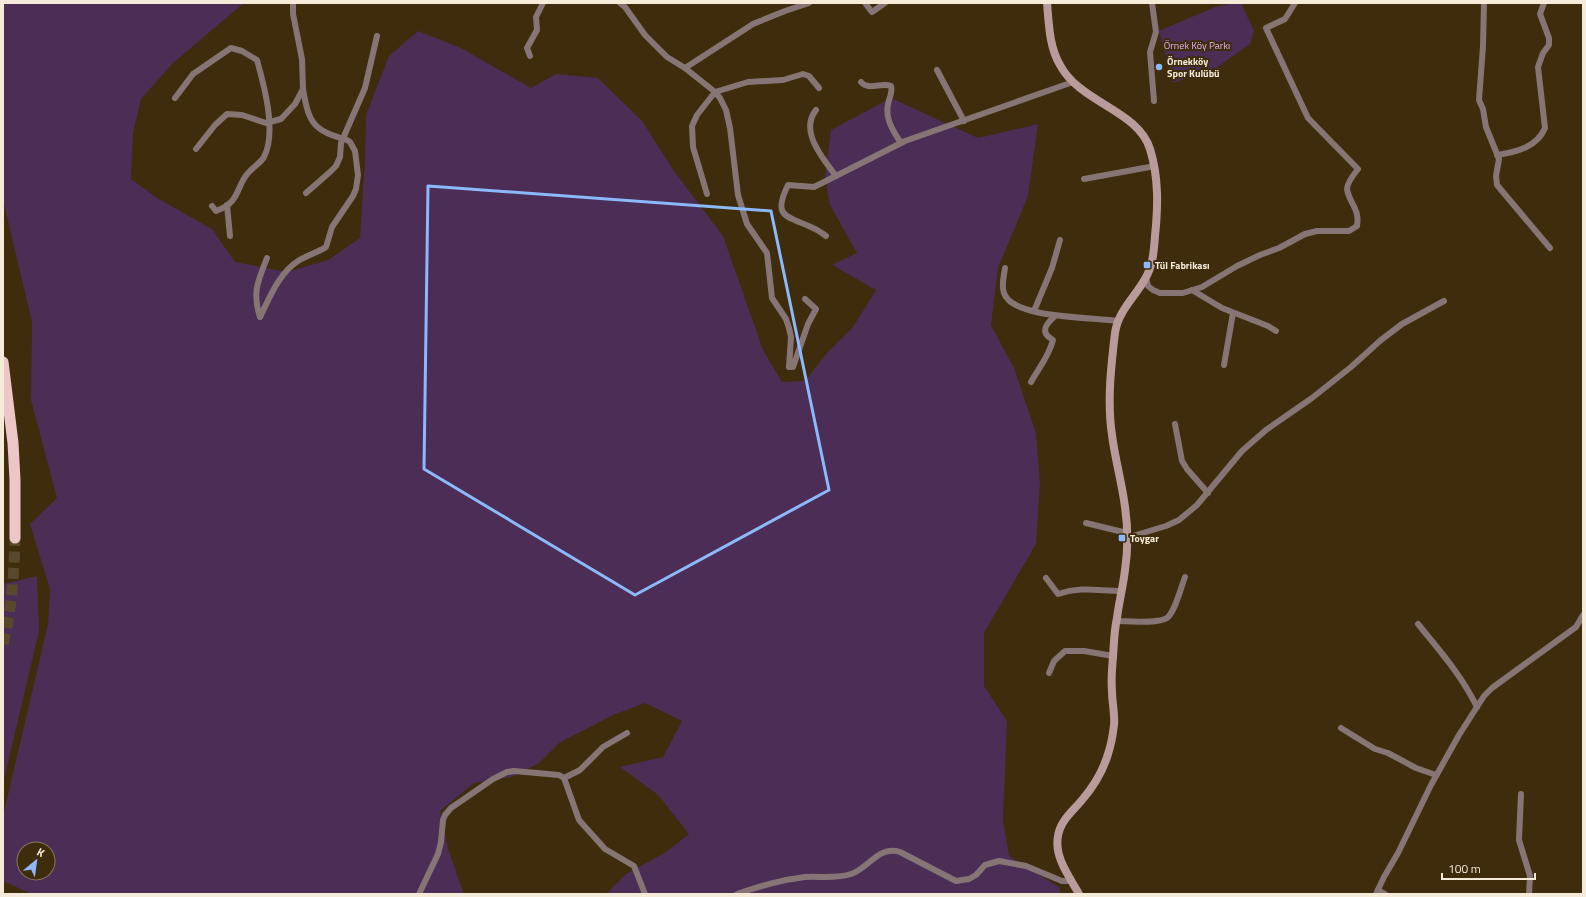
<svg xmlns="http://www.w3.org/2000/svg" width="1586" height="897" viewBox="0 0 1586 897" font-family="'Titillium Web',sans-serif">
  <rect width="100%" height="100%" fill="#3e2c0d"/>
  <g fill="#4b2d55" fill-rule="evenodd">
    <path d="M3,3h241l-71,60 -32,36 -8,34 -2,46 26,19 55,31 23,33 52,10 41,-12 32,-22 5,-79 1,-44 23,-59 29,-25 43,17 70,40 25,-14 42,4 44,43 32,50 49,65 40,114 19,32 23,-1 21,-27 27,-27 23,-37 -44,-25 25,-12 -27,-48 -5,-27 6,-48 60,-32 87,40 60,-14 -10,72 -30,72 -7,57 23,43 22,65 4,50 -4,61 -52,89v53l23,35 -4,99 6,36 50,31 2,7h-455l20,-20 40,-22 23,-18 -31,-39 -38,-28 43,-10 19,-36 -37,-18 -32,12 -54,28 -20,20 -27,14 -38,6 -34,28 8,38 16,45h-432l-29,-13v-65l45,-192 2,-35 -20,-65 27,-26 -26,-98 1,-78 -29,-122zM24,849h24v24h-24z"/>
    <polygon points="1235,3 1241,3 1254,31 1250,44 1216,68 1173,83 1159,31 1215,7"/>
    <polygon points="37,576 39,631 3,784 3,584"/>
  </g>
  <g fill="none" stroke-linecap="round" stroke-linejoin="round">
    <path stroke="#5a482c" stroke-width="11" stroke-dasharray="11 5.5" stroke-linecap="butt" d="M3,644c9,-35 11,-70 12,-106"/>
    <g stroke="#877474" stroke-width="6">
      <polyline points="620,3 625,7 645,35 667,57 685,68 715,92 720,98 726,110 730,128 738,195 747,224 767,253 772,298 786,319 789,328 791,337 789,367 793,367 808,324 816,309 805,299"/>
      <polyline points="865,3 872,12 885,3"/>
      <polyline points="1152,3 1156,32 1150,52 1154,101"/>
      <polyline points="1484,3 1483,46 1479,100 1483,109 1486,127 1499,159 1496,176 1497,185 1550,248"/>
      <polyline points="530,56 527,48 537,30 536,17 543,3"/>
      <polyline points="685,68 753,24 785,11 809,3"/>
      <polyline points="937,70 964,121"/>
      <path d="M861,82c7,9 21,0 30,4 2,6 -2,12 -3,18 -3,15 5,27 13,39"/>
      <path d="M175,98l18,-24 38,-26 11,3 15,9c7,25 20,72 7,97 -3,6 -14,12 -19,20 -5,7 -7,17 -13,24 -3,4 -11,8 -16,10l-4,-5"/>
      <path d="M816,110c-17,21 7,49 20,66"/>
      <polyline points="196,149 215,125 227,114 242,115 266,123 281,119 295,104 303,89 302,59 293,14 293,3"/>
      <path d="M1497,155c20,-3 40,-8 48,-27l-7,-61 5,-14 6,-8v-7l-9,-24 4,-11"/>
      <polyline points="1084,179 1155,166"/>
      <polyline points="306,193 330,172 336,166 340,157 341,143 365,88 377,36"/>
      <polyline points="707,194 693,147 692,126 697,115 715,92 748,82 783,80 803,74 809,76 819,88"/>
      <polyline points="227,205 230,236"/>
      <path d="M826,236c-4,-3 -8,-6 -13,-8 -24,-12 -42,-9 -25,-43l26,2 6,-3 85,-43 168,-59"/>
      <path d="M1005,268c-1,8 -4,17 -1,25 8,26 90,24 114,28"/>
      <path d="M1146,278l2,8 5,4 7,3h23l19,-6 35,-21 23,-11 19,-7 26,-14 12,-3h32l8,-5c3,-18 -8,-23 -10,-37 0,-6 7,-15 11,-20l-50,-51 -42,-90 19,-9 10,-16"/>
      <polyline points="1192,290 1222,308 1268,326 1276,331"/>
      <polyline points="1034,311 1052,268 1060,240"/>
      <path d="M260,317c10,-20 19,-44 38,-56 9,-6 19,-8 28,-14l6,-20 21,-31 3,-7 2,-14 -3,-24 -5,-9 -3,-2c-34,-10 -38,-16 -44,-51"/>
      <path d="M260,317c-8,-25 -2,-36 7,-59"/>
      <polyline points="1224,365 1233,313"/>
      <path d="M1031,382c8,-14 18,-26 22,-42 -14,-8 -7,-16 2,-24"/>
      <polyline points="1175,424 1182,461 1187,469 1208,493"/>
      <polyline points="1086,523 1127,533"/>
      <polyline points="1126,538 1166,526 1179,520 1197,505 1242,451 1266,430 1312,398 1351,367 1381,340 1402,324 1444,301"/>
      <path d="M1046,578l12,16c24,-8 40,-3 64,-3"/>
      <path d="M1116,621c11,0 42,3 51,-3 8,-6 14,-31 18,-41"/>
      <path d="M1418,624c22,27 44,52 59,83"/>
      <polyline points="1049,673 1054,661 1065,651 1084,651 1113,656"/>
      <polyline points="1341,728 1375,749 1388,753 1416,768 1436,775"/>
      <polyline points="564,778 580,770 603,747 627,733"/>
      <polyline points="1521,794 1519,840 1530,876 1529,894"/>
      <polyline points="1378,890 1385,894"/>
      <polyline points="419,894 438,854 441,842 443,820 445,815 451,808 493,779 507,772 514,771 559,775 564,778 579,820 605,849 634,866 645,894"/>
      <path d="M737,894c24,-8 43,-14 68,-17 15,-1 32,2 46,-3 18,-6 28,-29 49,-22l56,29 13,-2 7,-4 9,-10 14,-4 27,5 36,15h10"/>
      <polyline points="1376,894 1384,877 1398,853 1431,785 1459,735 1484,696 1492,688 1576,627 1583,615"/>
    </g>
    <path stroke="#b99b9b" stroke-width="8" d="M1047,3c2,21 2,43 13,62 20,38 78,45 90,84 9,29 8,58 5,87 -1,14 -2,30 -10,43 -10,18 -27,32 -30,54 -4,33 -8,69 -3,102 3,24 10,48 13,72 3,21 3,43 0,63 -2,17 -6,32 -8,48 -3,13 -3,26 -4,39 -1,11 -2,23 -1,34 0,11 3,23 2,34 -1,9 -3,20 -6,29 -5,17 -14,32 -26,46 -9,11 -22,21 -24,36 -4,21 11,40 21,58"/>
    <polyline stroke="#edc7c8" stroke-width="11" points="3,362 13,443 15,480 15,538"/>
  </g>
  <path fill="none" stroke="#8bb9fc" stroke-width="3" stroke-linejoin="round" d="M428,186l343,25 58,279 -194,105 -211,-126z"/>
  <g fill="#8bb9fc" stroke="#3e2c0d" stroke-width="1.5">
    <circle cx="1159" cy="67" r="4"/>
    <rect x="1143" y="261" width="8" height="8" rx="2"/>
    <rect x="1118" y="534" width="8" height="8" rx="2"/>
  </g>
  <g text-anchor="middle" stroke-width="4" stroke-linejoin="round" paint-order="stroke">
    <g font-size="10" fill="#e5b1f7" stroke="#3e2c0d">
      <text x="1197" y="49">Örnek Köy Parkı</text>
    </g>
    <g font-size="10" font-weight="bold" fill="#f6ead9" stroke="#3e2c0d" text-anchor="start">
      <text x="1167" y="65">Örnekköy<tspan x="1167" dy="12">Spor Kulübü</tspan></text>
      <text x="1155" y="269">Tül Fabrikası</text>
      <text x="1130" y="542">Toygar</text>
    </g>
  </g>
  <rect width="1586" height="897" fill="none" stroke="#f6ead9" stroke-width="8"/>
  <g transform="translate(36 861) rotate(29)"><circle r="19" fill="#3e2c0d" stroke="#88785f"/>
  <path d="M0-3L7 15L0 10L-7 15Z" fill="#8bb9fc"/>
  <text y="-6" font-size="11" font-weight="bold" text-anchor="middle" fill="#f6ead9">K</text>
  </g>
  <path d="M1442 873v6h93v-6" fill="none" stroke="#f6ead9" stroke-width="2"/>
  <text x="1448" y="873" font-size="12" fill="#f6ead9" stroke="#3e2c0d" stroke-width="3" paint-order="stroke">100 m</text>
</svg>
